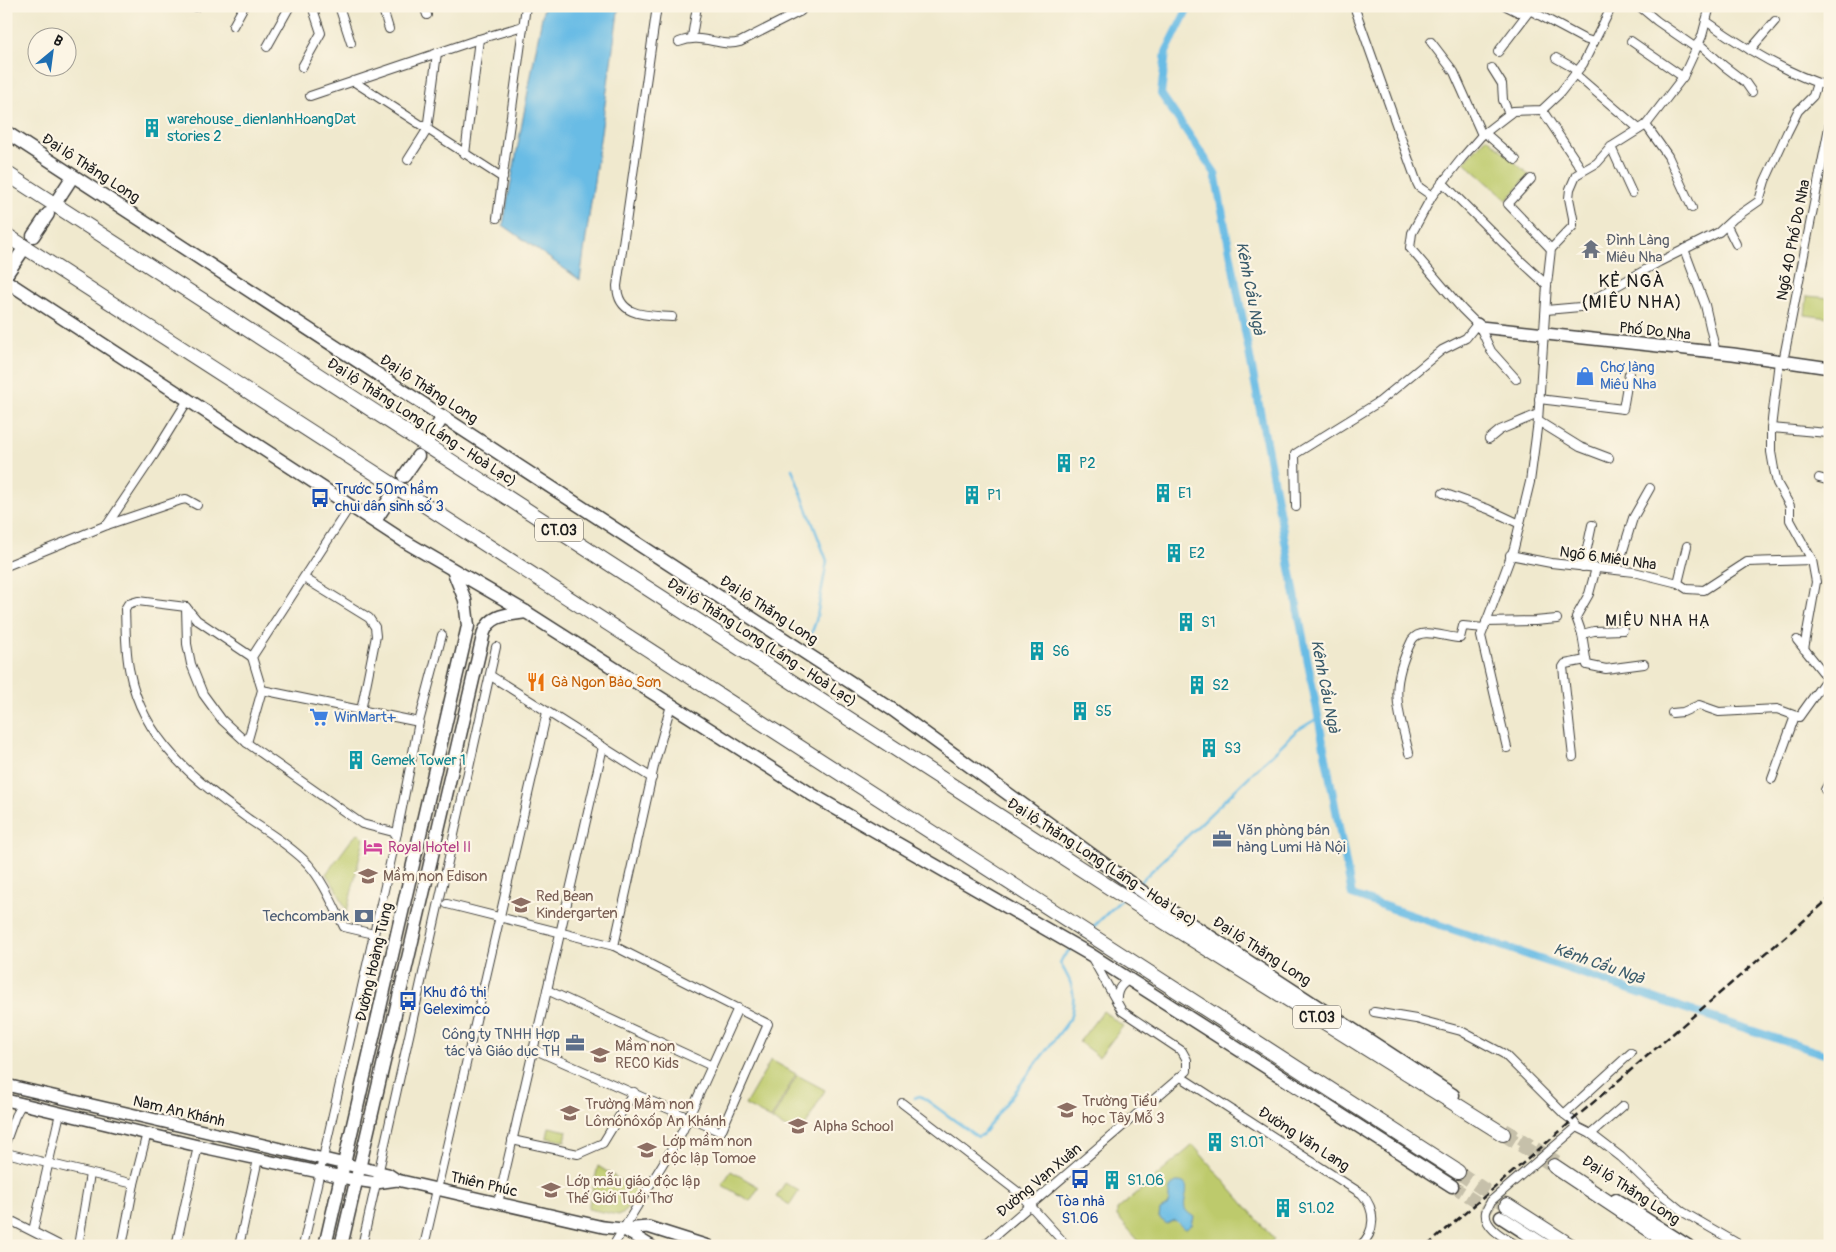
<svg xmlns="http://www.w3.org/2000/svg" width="1836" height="1252" viewBox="0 0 1836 1252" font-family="Pangolin,sans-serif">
  <rect width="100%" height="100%" fill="#fcf5e5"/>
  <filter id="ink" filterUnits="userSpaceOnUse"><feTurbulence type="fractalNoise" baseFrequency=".02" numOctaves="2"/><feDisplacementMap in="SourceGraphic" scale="10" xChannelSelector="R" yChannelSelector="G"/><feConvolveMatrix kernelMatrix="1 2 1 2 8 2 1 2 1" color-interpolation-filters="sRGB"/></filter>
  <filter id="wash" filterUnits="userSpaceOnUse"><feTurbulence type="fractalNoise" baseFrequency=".0096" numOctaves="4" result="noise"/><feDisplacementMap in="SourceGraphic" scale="20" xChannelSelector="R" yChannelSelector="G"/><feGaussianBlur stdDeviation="1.12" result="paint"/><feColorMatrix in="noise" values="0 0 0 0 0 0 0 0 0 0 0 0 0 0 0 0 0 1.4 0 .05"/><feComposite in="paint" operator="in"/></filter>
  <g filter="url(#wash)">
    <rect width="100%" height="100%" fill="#f0e9ce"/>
    <g fill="#bdca6c" stroke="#6c7344">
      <polygon points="1487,137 1529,175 1507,200 1464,162"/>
      <polygon points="1807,296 1830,298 1830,318 1805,315"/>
      <polygon points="359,833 364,838 347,912 337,890 326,874 352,839"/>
      <polygon points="1103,1011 1123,1026 1099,1057 1079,1042"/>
      <polygon points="771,1060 796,1074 771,1119 745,1105"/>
      <polygon points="797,1075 825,1090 800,1136 772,1120"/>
      <polygon points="549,1127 567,1131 565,1141 547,1138"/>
      <polygon points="1193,1145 1274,1239 1266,1246 1143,1246 1117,1216 1117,1210"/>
      <polygon points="598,1166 638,1191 623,1214 618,1215 588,1209"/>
      <polygon points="731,1171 759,1187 750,1201 722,1185"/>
      <polygon points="785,1183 799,1191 790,1205 776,1197"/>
    </g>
    <g fill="#69bce5" stroke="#426c80">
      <polygon points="544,6 619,6 580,280 503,225"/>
      <path d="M1176,1182c19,-1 6,17 9,26 1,4 5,6 9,9l-2,8 -6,4 -4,-2 -7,-7 -8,4 -8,-6 1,-8 7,-4 2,-5c0,-8 -1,-14 7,-19z"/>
    </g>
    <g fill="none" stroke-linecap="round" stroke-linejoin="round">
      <g stroke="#69bce5" stroke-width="2.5">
        <polyline points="792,469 827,561 816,621 809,640"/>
        <polyline points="1138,884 1296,731 1318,718"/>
        <polyline points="1091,929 1121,900"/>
        <path d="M914,1098l6,-2 5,3 47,34 6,4 4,-2 88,-116c7,-25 3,-35 -10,-56l3,-6 8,-8"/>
      </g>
      <polyline stroke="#69bce5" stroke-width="8" points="1189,6 1166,52 1161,94 1215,173 1352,895 1677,1006 1830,1056"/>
    </g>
  </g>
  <g filter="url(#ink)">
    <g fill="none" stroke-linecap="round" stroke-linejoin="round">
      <g stroke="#c6c0aa" stroke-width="12" stroke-dasharray="12 6" stroke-linecap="butt">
        <polyline points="1505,1129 1557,1161"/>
        <polyline points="1452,1186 1501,1217"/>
      </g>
      <g stroke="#c6c0aa" stroke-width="14" stroke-dasharray="14 7" stroke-linecap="butt">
        <polyline points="1503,1134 1554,1166"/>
        <polyline points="1458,1172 1507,1205"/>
      </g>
      <g stroke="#3c3b37" stroke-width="10">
        <g id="street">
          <polyline points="339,6 351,43"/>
          <polyline points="382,6 389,29"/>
          <polyline points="424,6 427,15"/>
          <path d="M657,6l-40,280c1,32 31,29 55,31"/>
          <polyline points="762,6 799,12"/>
          <polyline points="1354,6 1417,183 1419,187 1432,196"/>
          <polyline points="1506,6 1518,12 1520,12 1523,7"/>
          <polyline points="1522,6 1584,39 1594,42"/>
          <polyline points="1639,6 1657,21 1696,48"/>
          <polyline points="196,7 197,6"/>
          <path d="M1706,21c38,27 79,52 124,66"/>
          <polyline points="233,26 244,6"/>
          <polyline points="692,37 697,6"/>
          <polyline points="1631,41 1683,77"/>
          <path d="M679,42c23,-10 40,6 61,0l61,-31 3,-5"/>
          <polyline points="1431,42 1454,72 1482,135"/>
          <polyline points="1698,43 1724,66 1745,82 1752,92"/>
          <polyline points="267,47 290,6"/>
          <polyline points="1750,50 1775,21"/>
          <polyline points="1498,52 1530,10"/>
          <polyline points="1556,58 1570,66 1577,71"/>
          <polyline points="302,67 321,33 312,6"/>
          <polyline points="1492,68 1502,84 1503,100 1509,114"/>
          <polyline points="1575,74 1639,129"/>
          <polyline points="353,81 503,178"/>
          <polyline points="310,96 479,39 523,26"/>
          <polyline points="1542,110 1582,170"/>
          <polyline points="1646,125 1668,156 1692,208"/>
          <polyline points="1485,133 1516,160"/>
          <polyline points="1611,147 1632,193"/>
          <polyline points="465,154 479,39"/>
          <polyline points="408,160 427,130 437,53"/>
          <polyline points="1531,179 1508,204 1551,249"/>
          <polyline points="1442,182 1523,263 1547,285"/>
          <polyline points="497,218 526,6"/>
          <polyline points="1727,226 1736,244"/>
          <polyline points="1684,249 1705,305 1716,353"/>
          <polyline points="1546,310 1580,307 1659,262 1719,232 1733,219 1759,201 1765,181 1787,133 1798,111 1813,96 1817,83"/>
          <polyline points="1480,327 1491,351 1516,379"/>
          <polyline points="1779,361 1771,428 1771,452 1774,469 1777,483 1790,506 1790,520 1812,560 1816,582 1804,649"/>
          <polyline points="1783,362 1830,122"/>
          <polyline points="1539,399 1623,409 1629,374"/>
          <polyline points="1538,421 1580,447 1609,458"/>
          <polyline points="1771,428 1827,433 1830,436"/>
          <polyline points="1489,439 1500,430 1538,414"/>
          <polyline points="1819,478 1830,481"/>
          <polyline points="1443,493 1488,509 1520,524"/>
          <polyline points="1296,507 1295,454 1379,402 1442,350 1466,338 1477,324 1462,309 1410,248 1412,233 1432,196 1462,158 1482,135 1513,111 1542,110 1560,93 1583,64 1612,6"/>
          <polyline points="107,525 154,455 188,400"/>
          <polyline points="1510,555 1551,563 1634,572 1678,583 1687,589 1704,590 1747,562 1812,560"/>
          <polyline points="6,566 107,525 181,500 186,499 197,505"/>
          <polyline points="1583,567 1592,525"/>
          <polyline points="1596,568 1589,594 1576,617 1582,634 1587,665 1606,669 1644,664"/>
          <polyline points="1617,570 1633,518 1650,488"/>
          <polyline points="304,578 369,618 375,627 376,636 361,711"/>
          <polyline points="1678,583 1687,546"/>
          <polyline points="186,607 187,644 191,664 203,694 222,720 247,743 362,824 397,833"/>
          <polyline points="1486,622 1535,621 1557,619"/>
          <polyline points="1582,634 1594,631 1623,630"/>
          <polyline points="1797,640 1830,681"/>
          <path d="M252,657l-55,-37 -11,-13 -48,-6 -10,3 -3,5c1,21 0,43 5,64 13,67 65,107 117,145 20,14 44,28 61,46 16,18 25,41 36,63l30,7"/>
          <polyline points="491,676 652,778"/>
          <polyline points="262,690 419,722"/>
          <polyline points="1672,713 1683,712 1699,705 1719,712 1777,709 1799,717 1827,678"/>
          <polyline points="247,743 262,690 252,657 350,506"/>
          <polyline points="1507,748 1481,636 1514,548 1530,482 1538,421 1547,285 1551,249 1573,226 1573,218 1569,198 1570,189 1576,175 1597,163 1611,147 1646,125 1683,77 1702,36 1710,6"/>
          <path d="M1409,753c-12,-48 -20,-66 3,-113 9,-14 34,-2 48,-2l3,-12 21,2"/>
          <polyline points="1573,757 1563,667 1565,664 1586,660"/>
          <polyline points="1772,779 1795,716"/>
          <polyline points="1825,790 1830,781"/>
          <polyline points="447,904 614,946 768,1024 721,1132 533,1049"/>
          <polyline points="614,946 655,762 671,705"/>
          <polyline points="547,990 712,1066"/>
          <path d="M1117,1002c-1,-11 3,-17 13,-23"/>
          <polyline points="1374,1012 1416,1019 1461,1031 1504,1054 1564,1114 1573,1121 1577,1127 1591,1134 1621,1157 1650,1185 1683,1212 1742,1246"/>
          <path d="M1181,1077l181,117c14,16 14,38 -2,52"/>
          <polyline points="902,1103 1018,1192 1067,1246"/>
          <polyline points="1564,1114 1631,1053"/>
          <polyline points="1591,1134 1623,1106"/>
          <polyline points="512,1140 578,1154 603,1143 634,1092"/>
          <polyline points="6,1141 15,1116 22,1103"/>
          <polyline points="6,1153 134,1184"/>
          <polyline points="498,1203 603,747"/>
          <polyline points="6,1218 61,1246"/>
          <polyline points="33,1231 60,1113"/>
          <polyline points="78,1246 90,1174"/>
          <polyline points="122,1246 134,1184 147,1133"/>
          <polyline points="176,1246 198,1146"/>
          <polyline points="239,1246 258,1159"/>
          <polyline points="303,1246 397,833 419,722 442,635"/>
          <polyline points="362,1246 496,647"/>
          <polyline points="424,1246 547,712"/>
          <polyline points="613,1246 682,1132 738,1008"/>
          <polyline points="983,1246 1187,1071 1187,1060 1182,1051 1122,1011 1092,958"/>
          <path d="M1518,1246c-11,-7 -35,-18 -32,-34 1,-4 4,-8 5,-11l86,-74"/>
        </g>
      </g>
      <g stroke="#3c3b37" stroke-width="14">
        <g id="secondary">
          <polyline points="1477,324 1480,327 1733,354 1830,368"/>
          <polyline points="6,1085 388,1174 397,1180 603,1227 623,1229 648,1227 708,1246"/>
          <polyline points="6,1100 198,1146 356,1180 376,1183 397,1180"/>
          <polyline points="623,1229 651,1246"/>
        </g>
      </g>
      <g stroke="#3c3b37" stroke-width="15">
        <g id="primary">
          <polyline points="6,132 893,710 1151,898 1453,1095"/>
          <polyline points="58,199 73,176"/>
          <polyline points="33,236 48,214"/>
          <polyline points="6,275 23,250"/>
          <polyline points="6,281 404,541 526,612 811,794 1091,955 1452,1186"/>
          <polyline points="428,440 443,417"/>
          <polyline points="404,476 418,456"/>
          <polyline points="375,521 396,489"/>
          <polyline points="1616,1200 1688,1246"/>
          <polyline points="1501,1217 1546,1246"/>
          <polyline points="325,1246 468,626 465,600 453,570"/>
          <path d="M341,1246l143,-614c7,-18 24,-17 42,-20"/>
        </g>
      </g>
      <g stroke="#3c3b37" stroke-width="16">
        <g id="highway">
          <polyline points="6,173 1112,889 1503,1134"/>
          <polyline points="6,235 1458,1172"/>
          <polyline points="1554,1166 1674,1246"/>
          <polyline points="1507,1205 1571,1246"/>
        </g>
      </g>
      <use href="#street" stroke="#fff" stroke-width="8"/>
      <use href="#secondary" stroke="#fff" stroke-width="11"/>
      <use href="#primary" stroke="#fff" stroke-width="12"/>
      <use href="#highway" stroke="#fff" stroke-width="14"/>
      <polyline stroke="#1c1c1c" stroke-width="2.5" stroke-dasharray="8 4" stroke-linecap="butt" points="1427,1246 1830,898"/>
    </g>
  </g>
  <defs>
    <g id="building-bare" transform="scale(1.5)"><path d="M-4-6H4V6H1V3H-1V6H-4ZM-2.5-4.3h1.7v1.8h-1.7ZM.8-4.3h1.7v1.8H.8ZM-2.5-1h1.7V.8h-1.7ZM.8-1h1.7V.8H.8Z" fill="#0f9aa8" stroke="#fcf5e5" stroke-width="2.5" paint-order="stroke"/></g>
    <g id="temple-bare" transform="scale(1.5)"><path d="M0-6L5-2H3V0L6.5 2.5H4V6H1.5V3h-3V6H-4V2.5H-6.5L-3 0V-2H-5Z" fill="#6b7280" stroke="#fcf5e5" stroke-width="2.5" paint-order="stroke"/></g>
    <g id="shop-bare" transform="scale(1.5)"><path d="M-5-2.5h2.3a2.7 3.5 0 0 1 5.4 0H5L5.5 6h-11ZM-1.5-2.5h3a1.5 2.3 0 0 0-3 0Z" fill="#3f7fe0" stroke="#fcf5e5" stroke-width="2.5" paint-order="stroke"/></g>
    <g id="bus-bare" transform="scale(1.5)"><path d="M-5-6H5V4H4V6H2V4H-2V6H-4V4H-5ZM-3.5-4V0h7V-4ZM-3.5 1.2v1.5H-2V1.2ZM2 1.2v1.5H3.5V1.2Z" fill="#1a4fb4" stroke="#fcf5e5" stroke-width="2.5" paint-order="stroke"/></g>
    <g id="restaurant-bare" transform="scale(1.5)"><path d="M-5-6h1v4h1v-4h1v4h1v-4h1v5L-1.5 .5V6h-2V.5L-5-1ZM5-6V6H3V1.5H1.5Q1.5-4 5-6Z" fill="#e8710a" stroke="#fcf5e5" stroke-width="2.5" paint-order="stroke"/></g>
    <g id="supermarket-bare" transform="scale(1.5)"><path d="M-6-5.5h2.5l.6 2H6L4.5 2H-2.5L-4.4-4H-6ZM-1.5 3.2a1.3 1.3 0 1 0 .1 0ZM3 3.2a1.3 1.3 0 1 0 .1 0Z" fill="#3f7fe0" stroke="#fcf5e5" stroke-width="2.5" paint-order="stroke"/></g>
    <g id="office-bare" transform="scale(1.5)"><path d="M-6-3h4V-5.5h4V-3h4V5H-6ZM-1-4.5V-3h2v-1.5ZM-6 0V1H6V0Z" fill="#5c6f8a" stroke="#fcf5e5" stroke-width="2.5" paint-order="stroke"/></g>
    <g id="hotel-bare" transform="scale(1.5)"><path d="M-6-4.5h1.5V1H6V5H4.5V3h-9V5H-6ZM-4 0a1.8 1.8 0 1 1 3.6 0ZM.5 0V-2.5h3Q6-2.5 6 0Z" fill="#d1479c" stroke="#fcf5e5" stroke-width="2.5" paint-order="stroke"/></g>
    <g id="school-bare" transform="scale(1.5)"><path d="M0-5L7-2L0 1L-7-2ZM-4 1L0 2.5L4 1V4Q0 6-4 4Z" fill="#8d6e63" stroke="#fcf5e5" stroke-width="2.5" paint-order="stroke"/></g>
    <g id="bank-bare" transform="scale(1.5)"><path d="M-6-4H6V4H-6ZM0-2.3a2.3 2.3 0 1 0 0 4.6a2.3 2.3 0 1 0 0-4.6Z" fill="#5c6f8a" stroke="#fcf5e5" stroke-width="2.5" paint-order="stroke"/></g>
  </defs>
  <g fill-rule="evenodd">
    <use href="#building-bare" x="152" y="128"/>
    <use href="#temple-bare" x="1591" y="249"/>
    <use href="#shop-bare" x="1585" y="376"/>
    <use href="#building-bare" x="1064" y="463"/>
    <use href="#building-bare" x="1163" y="493"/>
    <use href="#building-bare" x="972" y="495"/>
    <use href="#bus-bare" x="320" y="498"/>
    <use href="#building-bare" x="1174" y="553"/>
    <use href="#building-bare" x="1186" y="622"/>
    <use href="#building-bare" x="1037" y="651"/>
    <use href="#restaurant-bare" x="536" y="682"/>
    <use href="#building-bare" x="1197" y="685"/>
    <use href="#building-bare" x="1080" y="711"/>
    <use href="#supermarket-bare" x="319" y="717"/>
    <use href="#building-bare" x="1209" y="748"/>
    <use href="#building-bare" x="356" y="760"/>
    <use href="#office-bare" x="1222" y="839"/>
    <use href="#hotel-bare" x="373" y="847"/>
    <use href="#school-bare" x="368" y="876"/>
    <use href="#school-bare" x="521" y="905"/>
    <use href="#bank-bare" x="364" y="916"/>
    <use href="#bus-bare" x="408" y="1001"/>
    <use href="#office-bare" x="575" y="1043"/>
    <use href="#school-bare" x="600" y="1055"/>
    <use href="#school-bare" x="1067" y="1110"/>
    <use href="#school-bare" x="570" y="1113"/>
    <use href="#school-bare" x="798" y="1126"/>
    <use href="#building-bare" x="1215" y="1142"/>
    <use href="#school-bare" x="647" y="1150"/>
    <use href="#bus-bare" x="1080" y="1179"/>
    <use href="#building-bare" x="1112" y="1180"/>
    <use href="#school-bare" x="551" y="1190"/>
    <use href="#building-bare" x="1283" y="1208"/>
  </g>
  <g text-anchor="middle" stroke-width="4.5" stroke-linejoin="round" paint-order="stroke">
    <g fill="#fcf5e5" stroke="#5f5d58" stroke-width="1">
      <rect x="535" y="518.5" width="48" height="23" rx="4"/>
      <rect x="1293" y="1005.5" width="48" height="23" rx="4"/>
    </g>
    <g font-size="14" font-weight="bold" fill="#1c1c1c">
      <text x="559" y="535">CT.03</text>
      <text x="1317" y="1022">CT.03</text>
    </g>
    <g font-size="15" fill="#0d838f" stroke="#fcf5e5" text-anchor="start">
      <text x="167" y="124">warehouse_dienlanhHoangDat<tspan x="167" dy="17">stories 2</tspan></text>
      <text x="1079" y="468">P2</text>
      <text x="1178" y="498">E1</text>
      <text x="987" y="500">P1</text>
      <text x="1189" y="558">E2</text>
      <text x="1201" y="627">S1</text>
      <text x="1052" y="656">S6</text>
      <text x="1212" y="690">S2</text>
      <text x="1095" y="716">S5</text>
      <text x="1224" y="753">S3</text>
      <text x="371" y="765">Gemek Tower 1</text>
      <text x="1230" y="1147">S1.01</text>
      <text x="1127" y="1185">S1.06</text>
      <text x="1298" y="1213">S1.02</text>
    </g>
    <g font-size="15" fill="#1c1c1c" stroke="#fcf5e5">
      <text transform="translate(91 168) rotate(33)" y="5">Đại lộ Thăng Long</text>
      <text transform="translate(1793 240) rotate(-79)" y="5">Ngõ 40 Phố Do Nha</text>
      <text transform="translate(1655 331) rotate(6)" y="5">Phố Do Nha</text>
      <text transform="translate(429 389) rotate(33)" y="5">Đại lộ Thăng Long</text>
      <text transform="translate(422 422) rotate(33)" y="5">Đại lộ Thăng Long (Láng - Hoà Lạc)</text>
      <text transform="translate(1608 558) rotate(8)" y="5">Ngõ 6 Miêu Nha</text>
      <text transform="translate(769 610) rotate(33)" y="5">Đại lộ Thăng Long</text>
      <text transform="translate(762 642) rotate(33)" y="5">Đại lộ Thăng Long (Láng - Hoà Lạc)</text>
      <text transform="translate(1102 862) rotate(33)" y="5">Đại lộ Thăng Long (Láng - Hoà Lạc)</text>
      <text transform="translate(1262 951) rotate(33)" y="5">Đại lộ Thăng Long</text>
      <text transform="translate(374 962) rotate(-77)" y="5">Đường Hoàng Tùng</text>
      <text transform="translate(179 1111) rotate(13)" y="5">Nam An Khánh</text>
      <text transform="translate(1304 1139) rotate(33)" y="5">Đường Văn Lang</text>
      <text transform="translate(1039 1180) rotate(-40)" y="5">Đường Vạn Xuân</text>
      <text transform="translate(484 1184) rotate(13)" y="5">Thiên Phúc</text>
      <text transform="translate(1631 1190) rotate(33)" y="5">Đại lộ Thăng Long</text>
    </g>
    <g font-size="15" fill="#5b616d" stroke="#fcf5e5" text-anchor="start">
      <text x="1606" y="245">Đình Làng<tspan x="1606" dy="17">Miêu Nha</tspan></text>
    </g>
    <g font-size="15" fill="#366cbe" stroke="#fcf5e5" text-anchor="start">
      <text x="1600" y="372">Chợ làng<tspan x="1600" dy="17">Miêu Nha</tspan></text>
      <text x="334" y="722">WinMart+</text>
    </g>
    <g font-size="15" fill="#164399" stroke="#fcf5e5" text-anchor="start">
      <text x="335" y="494">Trước 50m hầm<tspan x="335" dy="17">chui dân sinh số 3</tspan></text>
      <text x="423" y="997">Khu đô thị<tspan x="423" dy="17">Geleximco</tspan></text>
      <text x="1080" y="1206" text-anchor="middle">Tòa nhà<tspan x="1080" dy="17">S1.06</tspan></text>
    </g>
    <g font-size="15" fill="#c56008" stroke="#fcf5e5" text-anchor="start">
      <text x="551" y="687">Gà Ngon Bảo Sơn</text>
    </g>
    <g font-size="15" fill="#4e5e75" stroke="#fcf5e5" text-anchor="end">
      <text x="1237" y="835" text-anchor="start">Văn phòng bán<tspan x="1237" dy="17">hàng Lumi Hà Nội</tspan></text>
      <text x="349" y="921">Techcombank</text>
      <text x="560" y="1039">Công ty TNHH Hợp<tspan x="560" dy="17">tác và Giáo dục TH</tspan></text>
    </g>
    <g font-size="15" fill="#b23c85" stroke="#fcf5e5" text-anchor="start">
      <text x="388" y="852">Royal Hotel II</text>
    </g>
    <g font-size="15" fill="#785e54" stroke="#fcf5e5" text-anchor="start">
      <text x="383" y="881">Mầm non Edison</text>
      <text x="536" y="901">Red Bean<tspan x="536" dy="17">Kindergarten</tspan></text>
      <text x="615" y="1051">Mầm non<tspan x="615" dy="17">RECO Kids</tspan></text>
      <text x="1082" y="1106">Trường Tiểu<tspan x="1082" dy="17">học Tây Mỗ 3</tspan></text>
      <text x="585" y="1109">Trường Mầm non<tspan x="585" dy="17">Lômônôxốp An Khánh</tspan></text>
      <text x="813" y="1131">Alpha School</text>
      <text x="662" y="1146">Lớp mầm non<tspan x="662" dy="17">độc lập Tomoe</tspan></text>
      <text x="566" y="1186">Lớp mẫu giáo độc lập<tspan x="566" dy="17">Thế Giới Tuổi Thơ</tspan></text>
    </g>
    <g font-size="16" font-style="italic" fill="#3b5c6c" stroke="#fcf5e5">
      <text transform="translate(1251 288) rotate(79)" y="6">Kênh Cầu Ngà</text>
      <text transform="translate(1326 686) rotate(79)" y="6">Kênh Cầu Ngà</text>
      <text transform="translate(1599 963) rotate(19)" y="6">Kênh Cầu Ngà</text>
    </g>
    <g font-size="16" letter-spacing="1" fill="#1c1c1c" stroke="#fcf5e5">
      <text x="1658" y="626">MIÊU NHA HẠ</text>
    </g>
    <g font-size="18" letter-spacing="1" fill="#1c1c1c" stroke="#fcf5e5">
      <text x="1632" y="287">KẺ NGÀ<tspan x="1632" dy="21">(MIÊU NHA)</tspan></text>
    </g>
  </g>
  <rect width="1836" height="1252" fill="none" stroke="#fcf5e5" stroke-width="25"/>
  <g transform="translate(52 52) rotate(29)"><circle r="24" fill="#fcf5e5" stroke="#a29e95"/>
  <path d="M0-4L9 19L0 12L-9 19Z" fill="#1f6fb2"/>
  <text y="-8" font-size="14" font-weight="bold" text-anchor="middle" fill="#1c1c1c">B</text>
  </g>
</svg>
